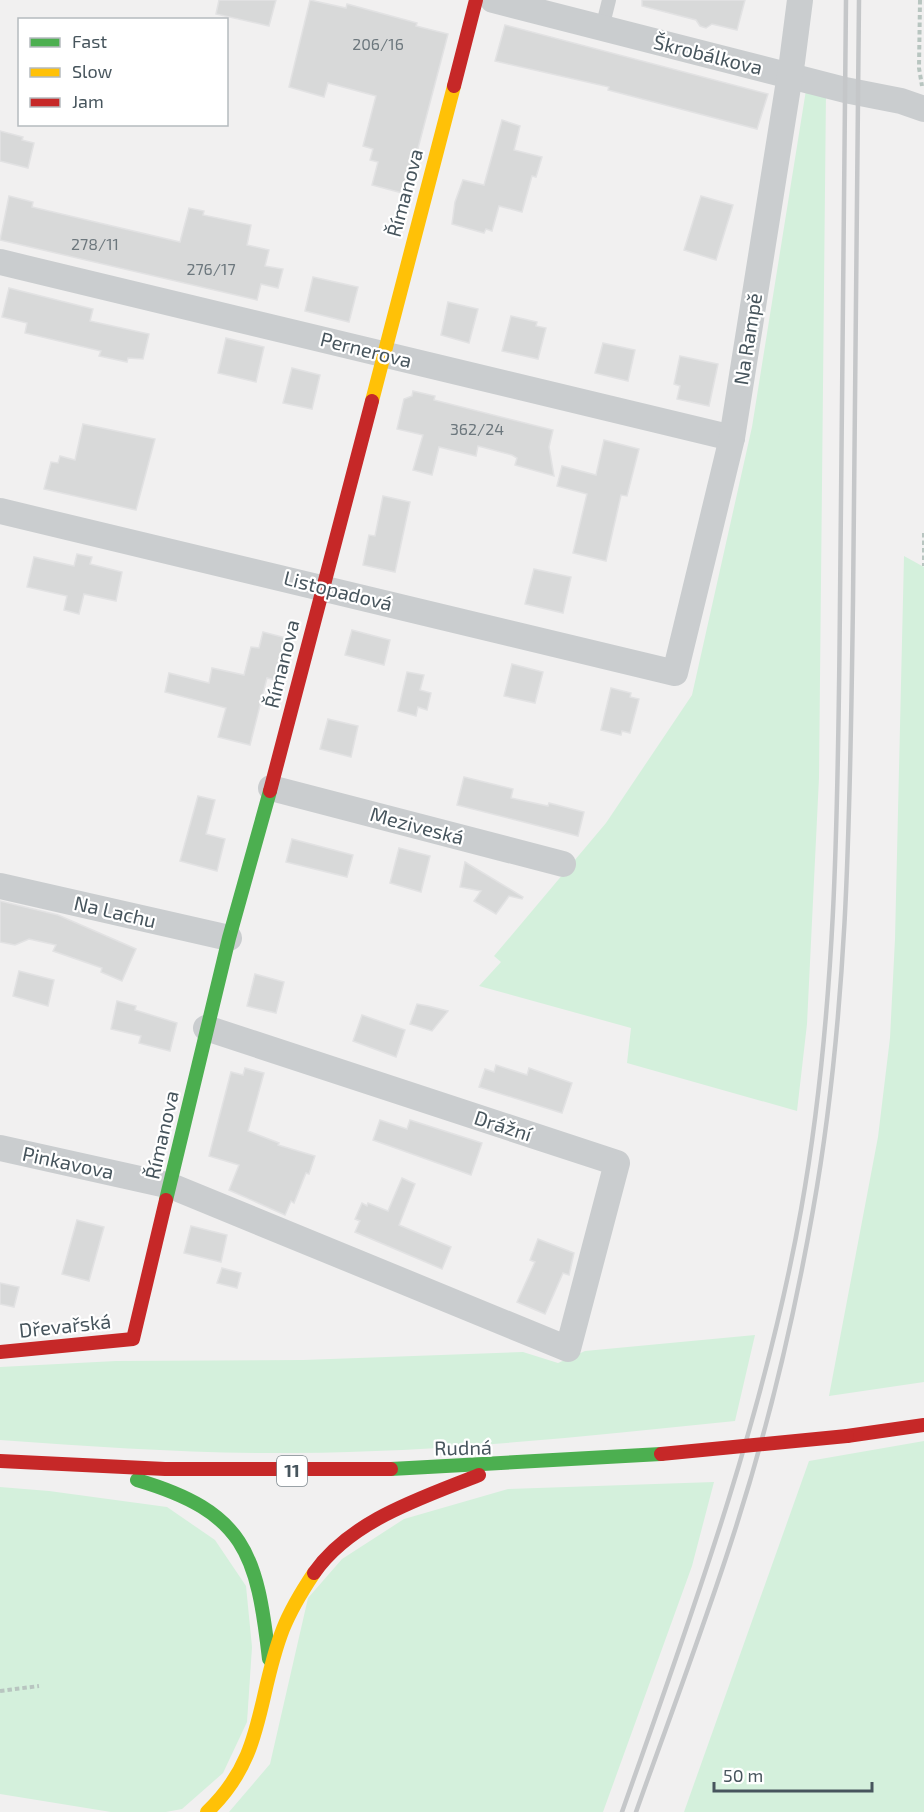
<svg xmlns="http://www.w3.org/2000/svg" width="924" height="1812" viewBox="0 0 924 1812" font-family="'Exo 2',sans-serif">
  <rect width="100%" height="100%" fill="#f1f0f0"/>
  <g fill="#d4f0dc">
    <polygon points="806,90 826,92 819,778 807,1024 797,1111 627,1063 631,1028 479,986 501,962 494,956 606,823 692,695 752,427"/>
    <polygon points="904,556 924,567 924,1382 829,1396 878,1137 890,1038 895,939"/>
    <path d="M755,1335l-20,86c-146,15 -293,31 -440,32 -98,1 -197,-6 -295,-13v-73l116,-6 187,-1 220,-8 35,11 27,-12z"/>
    <polygon points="924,1441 924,1812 684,1812 809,1461"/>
    <polygon points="714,1482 692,1566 603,1812 229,1812 270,1764 308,1598 342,1559 404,1519 508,1489"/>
    <polygon points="0,1487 49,1491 167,1507 215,1540 246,1586 252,1647 247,1722 223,1773 182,1809 166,1812 111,1812 0,1794"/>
  </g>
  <g fill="#d8d9d9" stroke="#e2e2e3" stroke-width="1.5">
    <polygon points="219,0 276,0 269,26 216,14"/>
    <polygon points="310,0 346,8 347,4 417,23 416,26 448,34 406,194 372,185 378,162 370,160 373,149 363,146 376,96 328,83 324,97 289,87"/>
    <polygon points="642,0 745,0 737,30 712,24 706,28 700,26 696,20 642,6"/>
    <polygon points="505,25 768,94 757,129 608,90 609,87 495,61"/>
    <polygon points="502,120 520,126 514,150 542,157 536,177 532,176 522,212 499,206 492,231 486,229 484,233 452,224 455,202 463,180 484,185"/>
    <polygon points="0,131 23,137 22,140 34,143 28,168 0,161"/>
    <polygon points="9,196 33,202 32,207 180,242 189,208 204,211 203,215 251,225 247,245 269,250 265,266 283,269 278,288 261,284 257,300 0,240"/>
    <polygon points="701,196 733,205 716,260 684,250"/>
    <polygon points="313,277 358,287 349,322 305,311"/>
    <polygon points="9,288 93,309 90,321 149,334 143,359 128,358 127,362 99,356 101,351 25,333 27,323 2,317"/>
    <polygon points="448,302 478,309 469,343 441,335"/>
    <polygon points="511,316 537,322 536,326 546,328 538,359 502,351"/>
    <polygon points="226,338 264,347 256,382 218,373"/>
    <polygon points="603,343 635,350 628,381 595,373"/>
    <polygon points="680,356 718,364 709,406 677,399 680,386 674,384"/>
    <polygon points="292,368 320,375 312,409 283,403"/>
    <polygon points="413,391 435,396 434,400 553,430 549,447 554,476 515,465 517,458 512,455 478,446 476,456 439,447 432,475 413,470 423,435 397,429 404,399 412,396"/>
    <polygon points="83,424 155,439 136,510 44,489 51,462 58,463 60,456 75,460"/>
    <polygon points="604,440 639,449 627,496 621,495 606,561 573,553 587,494 557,486 562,466 596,475"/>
    <polygon points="383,496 410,502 395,572 363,565 369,535 375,536"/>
    <polygon points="77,554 92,557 90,564 122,572 116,601 84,594 79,614 64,610 67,596 27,587 34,557 74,566"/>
    <polygon points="534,569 571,577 563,613 525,604"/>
    <polygon points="352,630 390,640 384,665 345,655"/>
    <polygon points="263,632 290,639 280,681 267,678 250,745 218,737 226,708 165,692 169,673 209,683 212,668 244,675 251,647 259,648"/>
    <polygon points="512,664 543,672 535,703 504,696"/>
    <polygon points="407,672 424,675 420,690 431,693 427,710 418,707 416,716 398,711"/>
    <polygon points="611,688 631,693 630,697 639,699 630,733 622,731 621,735 601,730"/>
    <polygon points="328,719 358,726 351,757 320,749"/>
    <polygon points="464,777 513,789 511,798 548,806 549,803 584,812 578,836 457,805"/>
    <polygon points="198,796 215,800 206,834 225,839 217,871 180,861"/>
    <polygon points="292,839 353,855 347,877 286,862"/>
    <polygon points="399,848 430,856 421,892 390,883"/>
    <polygon points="465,862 523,897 522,899 509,896 496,914 474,901 481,891 460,887"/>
    <polygon points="0,901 58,915 136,949 122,981 101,972 102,968 53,951 56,945 29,939 15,945 0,942"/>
    <polygon points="19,971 54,980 48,1006 13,996"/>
    <polygon points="255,974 284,982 276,1013 247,1006"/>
    <polygon points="117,1001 136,1006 135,1010 177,1023 170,1051 139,1043 141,1036 111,1029"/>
    <polygon points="417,1004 428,1006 448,1011 432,1031 410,1024"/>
    <polygon points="362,1015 405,1030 396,1057 353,1041"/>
    <polygon points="496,1065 527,1075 529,1068 572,1083 562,1113 479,1087 485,1069 494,1072"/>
    <polygon points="245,1068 264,1073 248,1131 279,1143 278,1145 315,1156 309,1174 306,1173 294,1203 291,1201 285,1215 229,1190 239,1165 209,1156 231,1072 243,1075"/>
    <polygon points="380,1120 407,1129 410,1120 482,1143 471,1175 373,1140"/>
    <polygon points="402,1178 415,1184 399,1225 451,1247 442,1269 355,1232 360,1221 355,1219 362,1203 367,1206 368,1203 388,1211"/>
    <polygon points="77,1220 104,1227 89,1281 62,1274"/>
    <polygon points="191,1226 227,1235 221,1262 184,1253"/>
    <polygon points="538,1239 574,1253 569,1275 563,1273 545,1314 517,1302 535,1262 530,1260"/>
    <polygon points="222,1268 241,1273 237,1288 217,1283"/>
    <polygon points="0,1283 19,1287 14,1307 0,1304"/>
  </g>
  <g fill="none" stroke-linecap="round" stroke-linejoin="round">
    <g stroke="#b8c5c0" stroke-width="4" stroke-dasharray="4.5 3" stroke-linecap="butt">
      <polyline points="920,0 919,68 922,86"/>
      <polyline points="924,533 924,566"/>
      <polyline points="0,1691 39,1686"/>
    </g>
    <polyline stroke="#cacdcf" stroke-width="14" points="602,28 609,0"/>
    <g stroke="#cacdcf" stroke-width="26">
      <polyline points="493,0 845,90 901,101 924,109"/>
      <polyline points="0,262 732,438"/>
      <polyline points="0,511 675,673 732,438 792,62 800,0"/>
      <polyline points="271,788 563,864"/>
      <polyline points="0,886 229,938"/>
      <polyline points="0,1148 171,1186 568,1349 617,1163 206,1028"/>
    </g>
    <g stroke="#4caf50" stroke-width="14">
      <polyline points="166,1200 229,938 270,791"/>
      <polyline points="391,1469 661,1454"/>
      <path d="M137,1480c108,32 120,73 132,179"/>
    </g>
    <g stroke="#ffc107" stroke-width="14">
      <polyline points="372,401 454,86"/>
      <path d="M207,1812c59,-56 49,-114 76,-183 8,-20 19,-38 31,-56"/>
    </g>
    <g stroke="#c62828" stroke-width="14">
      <polyline points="454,86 476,0"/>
      <polyline points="270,791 372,401"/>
      <polyline points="0,1352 133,1339 166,1200"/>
      <polyline points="847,1436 924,1425"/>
      <polyline points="0,1461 165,1469 391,1469"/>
      <path d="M314,1573c37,-53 108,-75 165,-98"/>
    </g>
    <g stroke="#c5c7c9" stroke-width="4.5">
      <path d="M622,1812c70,-198 142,-395 179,-602 36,-201 37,-406 39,-609 2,-200 4,-401 6,-601"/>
      <path d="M636,1812c33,-93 68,-185 98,-279 34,-105 60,-215 79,-323 36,-202 37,-405 40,-609 2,-200 4,-401 6,-601"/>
    </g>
    <polyline stroke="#c62828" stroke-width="14" points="661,1454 847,1436"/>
  </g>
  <g text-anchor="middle" stroke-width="4.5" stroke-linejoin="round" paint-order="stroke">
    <g font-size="16" fill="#6c777d">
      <text x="378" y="50">206/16</text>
      <text x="95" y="250">278/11</text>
      <text x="211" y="275">276/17</text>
      <text x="477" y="435">362/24</text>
    </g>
    <rect fill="#fff" stroke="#7e888e" stroke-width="1.5" x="277" y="1456" width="30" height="30" rx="4.5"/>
    <g font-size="18" font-weight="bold" fill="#47555d">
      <text x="292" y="1477">11</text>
    </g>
    <g font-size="20" fill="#47555d" stroke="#fff">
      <text transform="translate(708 55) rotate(14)" y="7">Škrobálkova</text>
      <text transform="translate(405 193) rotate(-75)" y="7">Římanova</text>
      <text transform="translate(748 339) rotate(-81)" y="7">Na Rampě</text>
      <text transform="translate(366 350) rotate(14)" y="7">Pernerova</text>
      <text transform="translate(338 591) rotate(14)" y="7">Listopadová</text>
      <text transform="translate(282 664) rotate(-76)" y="7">Římanova</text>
      <text transform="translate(417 826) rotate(15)" y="7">Meziveská</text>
      <text transform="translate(115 912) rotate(13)" y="7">Na Lachu</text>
      <text transform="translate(503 1126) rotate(18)" y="7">Drážní</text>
      <text transform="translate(162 1135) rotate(-77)" y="7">Římanova</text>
      <text transform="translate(68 1163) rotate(12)" y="7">Pinkavova</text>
      <text transform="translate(65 1326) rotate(-6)" y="7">Dřevařská</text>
      <text transform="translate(463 1448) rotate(-1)" y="7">Rudná</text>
    </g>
  </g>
  <rect x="18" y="18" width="210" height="108" fill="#ffffff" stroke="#b5bbbe" stroke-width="1.5"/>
  <rect x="30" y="38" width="30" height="9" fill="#4caf50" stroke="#b5bbbe" stroke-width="1.5"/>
  <text x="72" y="48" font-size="18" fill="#47555d">Fast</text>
  <rect x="30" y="68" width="30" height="9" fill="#ffc107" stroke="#b5bbbe" stroke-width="1.5"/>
  <text x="72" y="78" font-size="18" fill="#47555d">Slow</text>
  <rect x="30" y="98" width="30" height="9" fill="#c62828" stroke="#b5bbbe" stroke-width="1.5"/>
  <text x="72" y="108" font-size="18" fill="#47555d">Jam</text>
  <path d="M714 1782v9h158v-9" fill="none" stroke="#47555d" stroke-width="3"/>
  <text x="723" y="1782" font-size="18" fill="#47555d" stroke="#ffffff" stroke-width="4.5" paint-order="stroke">50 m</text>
</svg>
